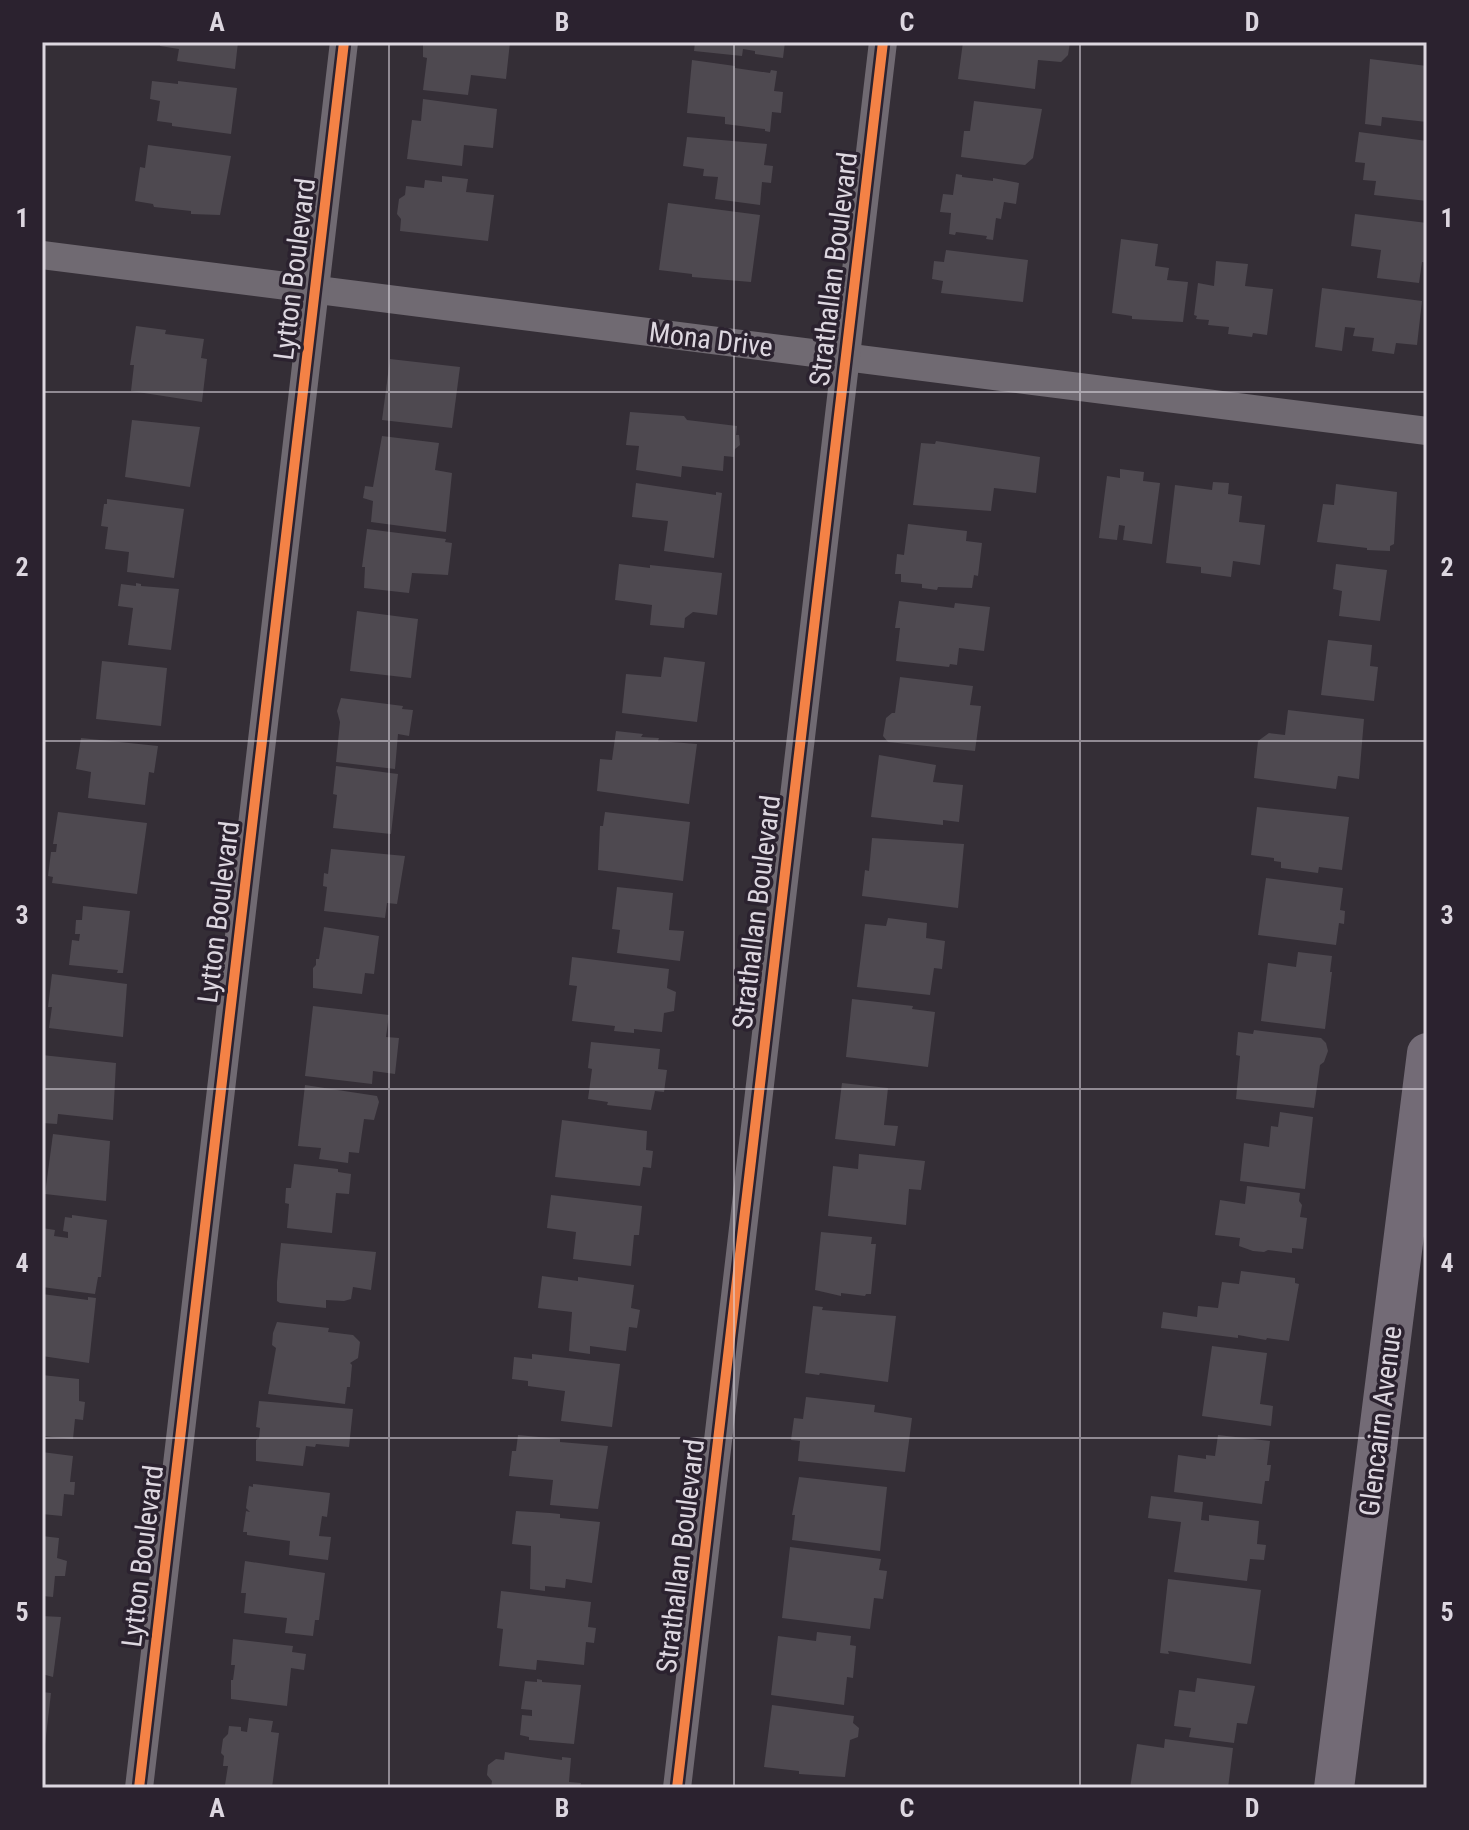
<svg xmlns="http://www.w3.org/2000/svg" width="1469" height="1830" viewBox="0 0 1469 1830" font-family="'Roboto Condensed',sans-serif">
  <rect width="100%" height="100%" fill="#342e36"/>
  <g fill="#4e4950">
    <polygon points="160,42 238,42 235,69 177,61 179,49 160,46"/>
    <polygon points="423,42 510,42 506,79 471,75 468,95 423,90 427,58 423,57"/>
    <polygon points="695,42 785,42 783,58 755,54 755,51 743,49 742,56 694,51"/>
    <polygon points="963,42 1070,42 1068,55 1061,62 1038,60 1035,89 958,79"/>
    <polygon points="1370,59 1427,66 1427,122 1382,117 1381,126 1365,124"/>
    <polygon points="692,60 735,66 735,68 770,73 771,70 777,71 774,91 783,92 781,113 772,112 770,132 765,131 765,129 725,124 725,117 687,113"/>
    <polygon points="152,81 178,84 178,81 237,88 231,134 172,126 172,123 157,121 160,101 150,99"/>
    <polygon points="423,99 497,109 493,148 464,145 462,166 407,159 412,120 421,121"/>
    <polygon points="974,101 1042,109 1033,158 1025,165 961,157 964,131 970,131"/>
    <polygon points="1359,132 1427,141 1427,201 1374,195 1376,181 1363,180 1365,163 1355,162"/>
    <polygon points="687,137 767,144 764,165 773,166 771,183 762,182 760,205 715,199 718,177 703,176 704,169 683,166"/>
    <polygon points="148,145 231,156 220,215 191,214 191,211 154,207 153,204 135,201 140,167 145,168"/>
    <polygon points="956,174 962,175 962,177 993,181 993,178 1019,183 1016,204 1004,202 1001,219 996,218 993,240 986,239 987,236 956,232 955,235 949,234 951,213 940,212 943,194 953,195"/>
    <polygon points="442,176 468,179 466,192 494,195 488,241 400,231 401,219 397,214 399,199 405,195 406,186 424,188 425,180 442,182"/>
    <polygon points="668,203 760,215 751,282 692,277 692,274 659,270"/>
    <polygon points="1355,214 1427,223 1427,263 1422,262 1419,283 1377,278 1381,250 1351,246"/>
    <polygon points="1121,239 1158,244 1155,266 1169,268 1167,280 1188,282 1183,322 1132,319 1132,316 1112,313"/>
    <polygon points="946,250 1028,260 1023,302 941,293 943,281 932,279 934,261 944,262"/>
    <polygon points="1216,261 1248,264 1245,286 1273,289 1267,335 1253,333 1252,337 1228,334 1229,327 1208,325 1209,320 1196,319 1197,316 1194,315 1198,283 1214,286"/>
    <polygon points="1322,288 1422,301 1417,345 1396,343 1394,354 1372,351 1374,338 1353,336 1355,328 1345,327 1342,351 1315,347"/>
    <polygon points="136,326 166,330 165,334 204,339 201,358 207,359 202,402 131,391 134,365 130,365"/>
    <polygon points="390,359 460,367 452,428 382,420"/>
    <polygon points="630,412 684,416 687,420 737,426 736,435 739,435 740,445 735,449 734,457 724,456 723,471 682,466 681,477 636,470 639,446 626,445"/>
    <polygon points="132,420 200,427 190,487 125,477"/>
    <polygon points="382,436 439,443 435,470 452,473 446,532 371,522 373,501 363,498 365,486 373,487"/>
    <polygon points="936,441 1040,457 1036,493 994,488 991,511 913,505 921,443 935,444"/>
    <polygon points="1120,469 1144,472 1143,481 1160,483 1152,544 1123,540 1125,526 1119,525 1117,540 1099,538 1107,476 1120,478"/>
    <polygon points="1213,482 1229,483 1228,494 1242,496 1239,522 1265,525 1260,565 1233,561 1231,577 1201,573 1201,567 1166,563 1175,485 1212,490"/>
    <polygon points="636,483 716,495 716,492 722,493 714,558 664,551 668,521 632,517"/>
    <polygon points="1336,484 1397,492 1394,544 1390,546 1390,551 1367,550 1367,548 1317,542 1323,504 1334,505"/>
    <polygon points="107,499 184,509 174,578 127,572 129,552 105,549 108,527 101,526 104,504 107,504"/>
    <polygon points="908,524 967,531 966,541 982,543 978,576 974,575 972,588 938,587 937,590 922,588 922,584 901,582 901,574 895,574 897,554 904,555"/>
    <polygon points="367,529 446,539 445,542 452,543 448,575 412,573 409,593 364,588 365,567 362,567"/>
    <polygon points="619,564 650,568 650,565 722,573 717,615 693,612 685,618 684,628 650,625 652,605 615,600"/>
    <polygon points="1336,564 1387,570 1380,621 1339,616 1342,591 1333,589"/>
    <polygon points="136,583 141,584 141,586 179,589 171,650 128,645 133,608 118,606 121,584 136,586"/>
    <polygon points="899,601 954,608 955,603 990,607 984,651 959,648 957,665 950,664 949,667 896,661 900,628 895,628"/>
    <polygon points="357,611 418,619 411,678 350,671"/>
    <polygon points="1328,640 1372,645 1370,666 1378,667 1374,701 1321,695"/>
    <polygon points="664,657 705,662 697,722 622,713 626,674 661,677"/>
    <polygon points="102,661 167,668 161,726 96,719"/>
    <polygon points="900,677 973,686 970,705 981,706 975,751 888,742 883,736 886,718 892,713 895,713"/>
    <polygon points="341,698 403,706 402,709 413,710 409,736 398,734 395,769 336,762 340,722 337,711"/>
    <polygon points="1288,710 1364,719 1359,779 1338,776 1336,789 1254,778 1258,741 1269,733 1285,735"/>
    <polygon points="616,731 643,734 641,737 659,738 658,741 697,744 689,804 597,791 600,759 612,760"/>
    <polygon points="81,738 158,746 154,773 149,772 145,805 88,798 91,772 76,769"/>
    <polygon points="879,755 936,765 933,782 963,785 959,822 943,820 943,825 871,817"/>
    <polygon points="336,766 398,774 391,834 333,828 337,795 333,794"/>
    <polygon points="1257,807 1349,817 1342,870 1319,867 1318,873 1281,868 1281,862 1274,861 1274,858 1251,855"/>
    <polygon points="58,812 147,823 137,894 52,883 53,877 48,876 51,852 56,852 57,844 53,844"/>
    <polygon points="605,812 690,822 683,881 598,870 600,826 603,826"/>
    <polygon points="872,838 964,844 958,908 862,896 865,870 869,871"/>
    <polygon points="331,849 405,856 397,904 387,903 385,918 324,911 327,887 323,886 324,873 328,874"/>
    <polygon points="1266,878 1343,888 1340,910 1345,911 1344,924 1339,923 1336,945 1258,935"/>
    <polygon points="617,887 673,893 669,930 684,931 680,961 617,953 620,930 612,929"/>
    <polygon points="83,906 130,911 123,973 117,973 118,970 69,965 72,940 79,941 80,934 75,934 76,920 82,920"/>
    <polygon points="888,918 927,923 926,938 945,941 942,969 934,968 930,995 857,987 865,924 886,926"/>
    <polygon points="324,927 379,936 374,974 365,973 362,994 313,988 313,968 316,965 316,959 319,959"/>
    <polygon points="1298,952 1332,956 1330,972 1332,972 1325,1029 1261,1021 1268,963 1296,967"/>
    <polygon points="572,957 669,969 667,988 676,992 674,1011 664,1013 662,1032 634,1029 634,1033 614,1031 615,1026 572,1021 577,986 569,985"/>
    <polygon points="52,974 127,984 123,1037 49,1028 52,1007 48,1007"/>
    <polygon points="852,999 913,1006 912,1009 935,1012 928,1067 846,1057"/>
    <polygon points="313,1006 389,1015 386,1037 399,1038 395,1074 373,1071 372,1084 305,1076"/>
    <polygon points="1254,1030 1321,1038 1326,1043 1328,1051 1324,1062 1320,1065 1314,1108 1236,1099 1240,1056 1236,1055 1238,1032 1253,1034"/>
    <polygon points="591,1042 660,1049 658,1069 667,1070 664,1092 655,1091 651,1110 607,1105 608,1102 588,1099 592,1069 588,1068"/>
    <polygon points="42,1055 116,1063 113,1120 58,1114 57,1124 42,1123"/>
    <polygon points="842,1083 888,1088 884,1125 898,1126 895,1146 835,1139"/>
    <polygon points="305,1085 377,1096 379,1102 374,1120 364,1119 359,1153 349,1152 348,1163 319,1159 321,1148 298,1146"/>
    <polygon points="1280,1112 1313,1117 1305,1189 1240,1181 1244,1143 1269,1147 1271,1126 1278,1127"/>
    <polygon points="562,1120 647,1131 646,1150 653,1151 651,1168 643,1167 640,1186 555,1177"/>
    <polygon points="53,1134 110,1141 106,1201 45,1194"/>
    <polygon points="859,1154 925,1161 921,1190 909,1189 906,1225 828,1216 833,1166 858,1169"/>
    <polygon points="294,1164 338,1169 338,1172 351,1174 349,1194 336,1193 332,1233 287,1228 289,1204 285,1203 286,1188 291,1188"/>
    <polygon points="1247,1186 1300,1193 1299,1201 1302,1205 1300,1217 1307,1218 1303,1249 1292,1248 1292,1253 1268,1250 1264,1252 1253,1251 1239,1246 1240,1238 1215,1235 1220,1200 1245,1204"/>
    <polygon points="551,1195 642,1206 639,1235 634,1235 631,1266 573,1259 576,1232 547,1228"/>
    <polygon points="72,1215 107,1220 101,1277 98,1277 95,1294 42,1287 42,1228 55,1230 54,1236 68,1238 68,1232 63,1231 65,1217 72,1218"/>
    <polygon points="821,1232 872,1237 871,1244 876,1244 871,1294 866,1294 865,1296 841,1293 841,1296 815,1290"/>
    <polygon points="281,1243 376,1252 371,1290 353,1287 351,1299 344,1301 326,1300 326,1308 280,1303 277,1301 277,1282"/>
    <polygon points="1241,1271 1295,1278 1295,1283 1299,1284 1289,1341 1267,1338 1266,1340 1238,1335 1238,1338 1161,1328 1163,1312 1197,1317 1198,1306 1218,1308 1222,1282 1239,1284"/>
    <polygon points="542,1276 578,1281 578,1277 634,1285 631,1308 640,1310 637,1328 629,1327 626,1351 590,1346 590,1354 569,1351 572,1312 538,1308"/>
    <polygon points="42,1294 88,1300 88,1297 96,1298 89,1363 42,1356"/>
    <polygon points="813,1306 823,1307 822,1310 896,1316 888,1382 820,1373 819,1375 805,1373"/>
    <polygon points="277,1322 329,1328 328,1332 353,1335 360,1342 358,1358 350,1363 352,1365 350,1387 347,1387 345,1404 268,1394 276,1348 272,1345 273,1333"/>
    <polygon points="1212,1346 1267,1353 1260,1404 1273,1406 1271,1426 1202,1416"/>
    <polygon points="532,1354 620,1364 612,1427 561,1421 565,1391 528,1386 528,1381 512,1379 514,1357 532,1359"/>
    <polygon points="42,1375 79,1379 79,1401 85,1402 83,1420 75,1419 73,1439 42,1436"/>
    <polygon points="806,1397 875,1405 874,1412 912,1418 905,1472 798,1461 800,1441 791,1440 794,1418 803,1419"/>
    <polygon points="259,1401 353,1409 349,1447 316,1444 315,1447 306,1446 303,1466 256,1461 256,1440 259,1438 260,1428 256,1427"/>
    <polygon points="518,1435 560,1439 560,1442 608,1446 598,1509 550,1505 553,1480 509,1476 512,1451 516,1451"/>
    <polygon points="1218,1435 1270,1441 1267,1465 1271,1465 1269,1481 1265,1481 1262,1504 1174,1492 1178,1455 1206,1459 1206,1455 1215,1456"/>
    <polygon points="42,1452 73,1456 70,1482 75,1482 74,1495 64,1494 62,1516 42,1514"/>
    <polygon points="799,1477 887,1487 880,1551 792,1540 795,1515 792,1515"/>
    <polygon points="253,1484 330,1493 327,1517 322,1516 319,1536 331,1537 328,1560 289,1555 290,1541 247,1535 247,1532 243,1532 246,1511 250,1512 246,1508 249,1486 253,1487"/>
    <polygon points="1151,1496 1203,1502 1201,1520 1209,1521 1209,1515 1259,1521 1257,1544 1266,1545 1264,1560 1250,1559 1247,1581 1174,1572 1181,1522 1148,1518"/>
    <polygon points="516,1511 550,1513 560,1514 560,1518 600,1522 592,1583 566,1579 565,1588 545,1586 545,1591 530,1589 531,1546 512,1544"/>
    <polygon points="42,1536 59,1538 57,1558 67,1561 65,1576 55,1576 53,1597 42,1596"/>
    <polygon points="790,1547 881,1559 879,1570 887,1571 883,1599 874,1598 870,1629 782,1618"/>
    <polygon points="245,1561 325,1573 319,1620 315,1620 313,1636 285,1633 287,1618 244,1613 246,1593 241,1593"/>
    <polygon points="1168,1579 1261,1590 1251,1664 1168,1651 1169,1654 1160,1653"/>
    <polygon points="501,1591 591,1602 588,1627 596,1628 594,1643 586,1642 584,1665 537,1660 536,1670 499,1666 503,1629 497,1628"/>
    <polygon points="42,1616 61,1617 53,1677 42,1674"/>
    <polygon points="817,1632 851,1636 850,1645 856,1646 853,1678 847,1677 844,1705 771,1695 778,1636 816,1641"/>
    <polygon points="233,1639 293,1646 292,1652 306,1654 304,1670 291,1668 287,1706 231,1699 231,1680 233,1680 235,1665 231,1665"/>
    <polygon points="1197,1678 1255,1686 1247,1724 1237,1723 1234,1743 1189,1737 1191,1728 1174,1726 1179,1690 1195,1692"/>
    <polygon points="537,1679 542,1680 542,1682 581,1685 574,1744 529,1740 529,1737 520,1735 522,1715 532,1716 532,1710 521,1709 525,1681 537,1682"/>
    <polygon points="42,1692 51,1693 44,1753 42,1753"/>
    <polygon points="772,1705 854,1716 853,1723 859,1728 858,1737 850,1740 845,1777 799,1774 799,1771 764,1767"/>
    <polygon points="249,1718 273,1721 271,1732 279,1733 272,1788 225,1785 228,1766 223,1766 224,1756 221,1753 223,1739 228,1734 229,1726 241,1727 241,1731 247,1732"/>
    <polygon points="1165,1739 1233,1748 1228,1788 1130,1788 1137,1744 1164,1748"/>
    <polygon points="505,1752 562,1760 562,1757 571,1758 569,1782 581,1783 580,1788 491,1788 492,1781 487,1775 488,1765 496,1759 504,1760"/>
  </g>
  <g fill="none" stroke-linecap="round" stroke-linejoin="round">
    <g stroke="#706a72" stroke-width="28">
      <polyline points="42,255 1427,431"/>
      <polyline points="139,1788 344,42"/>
      <polyline points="677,1788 883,42"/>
    </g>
    <polyline stroke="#736b76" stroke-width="40" points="1334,1788 1427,1053"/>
    <g stroke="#2b222f" stroke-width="15">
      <g id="cycleway">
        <polyline points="139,1788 344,42"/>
        <polyline points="677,1788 883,42"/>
      </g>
    </g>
    <use href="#cycleway" stroke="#f48246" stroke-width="10"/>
  </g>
  <path fill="none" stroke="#ddd7e0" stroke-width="2" stroke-opacity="0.55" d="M389,42v1746M734,42v1746M1080,42v1746M42,392h1385M42,741h1385M42,1089h1385M42,1438h1385"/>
  <g text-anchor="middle" stroke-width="7" stroke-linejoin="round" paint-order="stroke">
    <g font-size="28" fill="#ddd7e0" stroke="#2b222f">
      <text transform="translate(294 269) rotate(-83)" y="10">Lytton Boulevard</text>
      <text transform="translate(833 269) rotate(-83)" y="10">Strathallan Boulevard</text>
      <text transform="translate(711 339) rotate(7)" y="10">Mona Drive</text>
      <text transform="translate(218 912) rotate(-83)" y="10">Lytton Boulevard</text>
      <text transform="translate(756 912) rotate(-83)" y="10">Strathallan Boulevard</text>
      <text transform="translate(1380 1421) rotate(-83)" y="10">Glencairn Avenue</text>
      <text transform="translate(142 1556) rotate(-83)" y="10">Lytton Boulevard</text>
      <text transform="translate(680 1556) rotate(-83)" y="10">Strathallan Boulevard</text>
    </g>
  </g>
  <rect width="1469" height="1830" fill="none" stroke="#2b222f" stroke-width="88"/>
  <rect x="44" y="44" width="1381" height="1742" fill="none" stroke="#ddd7e0" stroke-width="3"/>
  <g font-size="26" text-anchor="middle" font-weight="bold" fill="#ddd7e0">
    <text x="217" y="31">A</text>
    <text x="562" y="31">B</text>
    <text x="907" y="31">C</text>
    <text x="1252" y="31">D</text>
    <text x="22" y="227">1</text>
    <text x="1447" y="227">1</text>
    <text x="22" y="576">2</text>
    <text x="1447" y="576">2</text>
    <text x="22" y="924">3</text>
    <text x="1447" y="924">3</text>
    <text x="22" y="1272">4</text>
    <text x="1447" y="1272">4</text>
    <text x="22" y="1621">5</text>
    <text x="1447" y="1621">5</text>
    <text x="217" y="1817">A</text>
    <text x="562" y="1817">B</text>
    <text x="907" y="1817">C</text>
    <text x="1252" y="1817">D</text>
  </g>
</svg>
